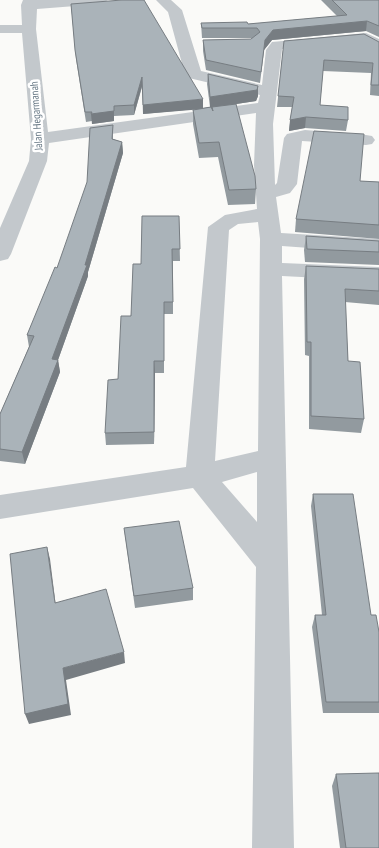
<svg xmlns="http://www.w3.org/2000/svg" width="379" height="848" viewBox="0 0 379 848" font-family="'PT Sans Narrow',sans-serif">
  <rect width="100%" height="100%" fill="#fafaf8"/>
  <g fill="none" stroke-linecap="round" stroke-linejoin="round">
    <path fill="#c3c8cc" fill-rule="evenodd" d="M23,0h85l-7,4 -64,5 -1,20 12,103 210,-29 2,-8 -71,-17 -5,-7 -16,-59 -12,-12h15l11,10 19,61 61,14 4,-35 6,-8 94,-9 13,6v12l-16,-9 -81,7 -9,75 2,61 2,-2 7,-45 3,-4 18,-4 61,5 6,1 3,4 -3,4 -6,1 -64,-4 -5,43 -7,9 -14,4 5,36 98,6v14l-97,-7v17l97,4v14l-97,-5 12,572h-42l4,-281 -63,-79 -193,31v-24l186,-28 22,-240 17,-12 32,-6 -3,-44 2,-52 -207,30 -2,18 -36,93 -3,5 -8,2v-33l29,-67 2,-22 -9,-106h-22v-8h22l-1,-20zM258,222l2,17 -2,212 -43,10 14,-231 9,-6zM257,472v50l-35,-40z"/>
  </g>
  <g fill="#929a9f">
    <polygon points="321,0 379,0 379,37 366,31 272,40 264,50 260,83 206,70 203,51 203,40 251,39 252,38 202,38 201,23 248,24 337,16"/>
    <polygon points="71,4 203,108 210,107 207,84 208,74 258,96 256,101 236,104 256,189 255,204 228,205 218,157 199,158 193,124 193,110 196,109 143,114 142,87 134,115 114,116 114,121 92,124 92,121 86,122 76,59"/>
    <polygon points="284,41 379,42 379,96 370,95 371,73 323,71 320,105 348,120 346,131 305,128 289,131 292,107 277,107"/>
    <polygon points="113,125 113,139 122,142 123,153 88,272 88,276 58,360 60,372 25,464 0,461 0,414 29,347 27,335 57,268"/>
    <polygon points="360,181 379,182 379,239 295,232 296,219"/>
    <polygon points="179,216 180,261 173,261 173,314 164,314 164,373 155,373 154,444 106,445 105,433 118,379 141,264"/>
    <polygon points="306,236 379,241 379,265 305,262 304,250"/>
    <polygon points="306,266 379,269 379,305 345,302 348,361 364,419 361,433 309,429 309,356 305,355 304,279"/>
    <polygon points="313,494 371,615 379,632 379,713 323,713 312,627 315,615 322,615 311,506"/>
    <polygon points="124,528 193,588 193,600 135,608"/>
    <polygon points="336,774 379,848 340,848 332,786"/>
  </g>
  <g fill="#777d82">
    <polygon points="367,21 366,31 272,40 264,50 260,83 265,40 273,30"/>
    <polygon points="142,77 142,86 134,115 134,105"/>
    <polygon points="258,86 258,96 256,101 210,108 210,97"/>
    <polygon points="203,99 203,109 143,114 143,105"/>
    <polygon points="114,106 114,121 92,124 91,114"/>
    <polygon points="306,117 305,128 289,131 290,120"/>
    <polygon points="122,142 123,153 88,272 88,276 58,360 60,372 25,464 22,452"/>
    <polygon points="154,361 155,373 154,444"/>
    <polygon points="47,547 50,559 57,615 55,603"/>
    <polygon points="124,652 125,663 66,680 71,715 29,724 25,714 63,668"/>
  </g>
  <g fill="#aab3b9" stroke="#777d82">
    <polygon points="122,0 144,0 203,99 143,105 142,77 134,105 114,106 114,111 91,114 92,112 85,112 75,50 71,4"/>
    <polygon points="332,0 379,0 379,26 367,21 273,30 265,40 261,72 206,60 203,40 251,39 260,32 257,28 202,28 201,23 247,22 248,24 347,15"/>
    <polygon points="364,34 379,42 379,85 371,85 373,63 324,60 320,105 348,107 348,120 306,117 290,120 294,97 278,96 284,41"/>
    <polygon points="208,74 258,86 257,90 210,97"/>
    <polygon points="236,104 255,176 256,189 229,190 219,142 199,143 193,110 211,107 213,111 212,107"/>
    <polygon points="113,125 112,139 122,142 85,265 87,265 52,359 58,360 22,452 0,449 0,414 34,336 27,335 55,267 57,268 87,182 90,128"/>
    <polygon points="314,131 364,134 360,181 379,182 379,225 296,219"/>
    <polygon points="142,216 179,216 180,249 172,249 173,302 164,302 164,361 154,361 154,432 105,433 108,380 118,379 121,316 131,316 133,264 141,264"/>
    <polygon points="306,236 379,241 379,252 307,249"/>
    <polygon points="306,266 379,269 379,291 345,289 348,361 360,362 364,419 311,416 311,342 307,342"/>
    <polygon points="313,494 353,494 371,615 376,615 379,632 379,702 326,702 315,615 326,615"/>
    <polygon points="179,521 193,588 134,596 124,528"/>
    <polygon points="47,547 55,603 106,589 124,652 63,668 68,704 25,714 10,554"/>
    <polygon points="379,773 379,848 346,848 336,774"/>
  </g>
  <g text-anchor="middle" stroke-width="5" stroke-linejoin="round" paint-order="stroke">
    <g font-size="11" fill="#657683" stroke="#fff">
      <text transform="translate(36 116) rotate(-94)" y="4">Jalan Hegarmanah</text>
    </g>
  </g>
</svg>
